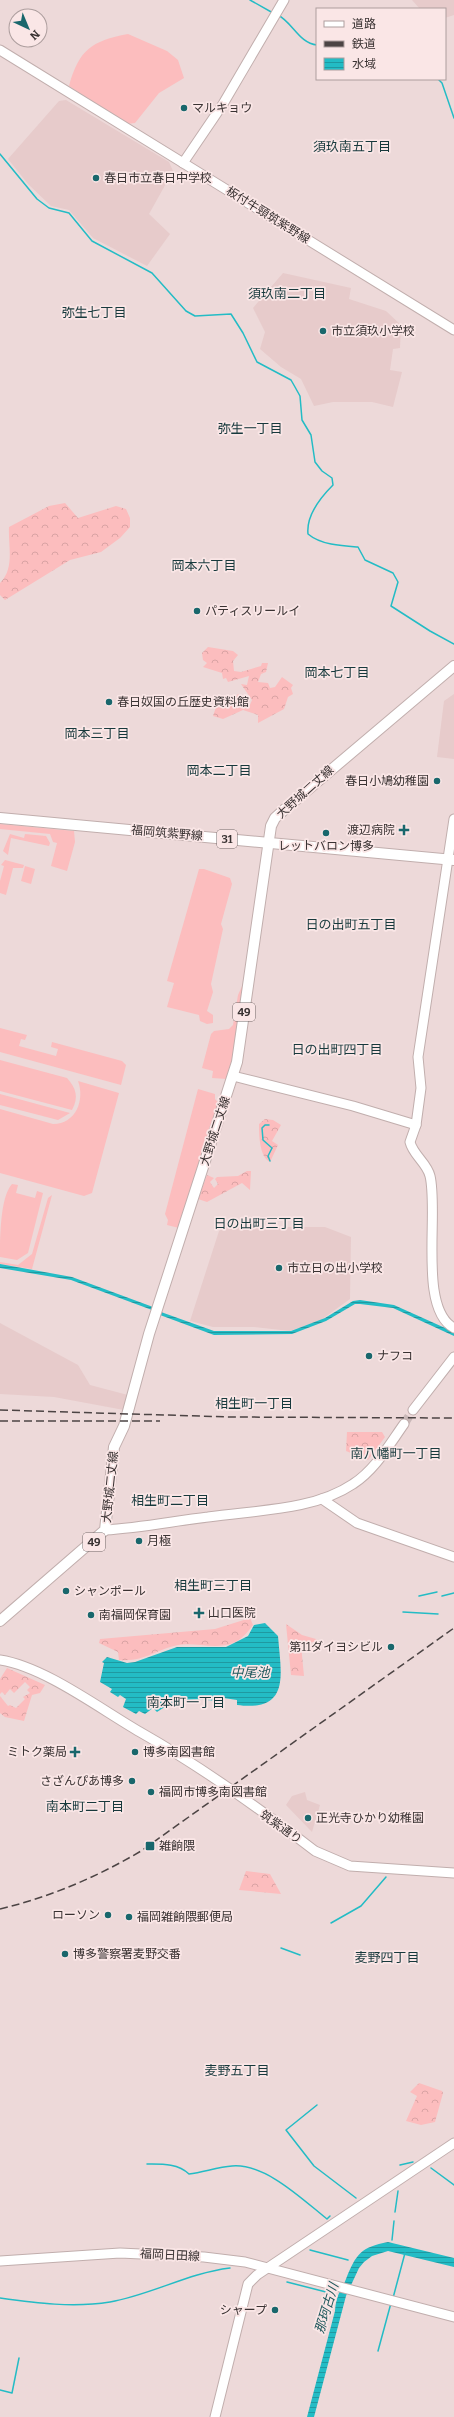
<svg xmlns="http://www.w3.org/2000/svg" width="454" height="2417" viewBox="0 0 454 2417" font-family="Bitter,'Noto Sans JP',serif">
  <defs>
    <pattern id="forest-crowns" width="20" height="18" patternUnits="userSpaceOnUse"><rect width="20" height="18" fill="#fcbdbe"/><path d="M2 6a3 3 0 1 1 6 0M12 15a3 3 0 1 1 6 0" fill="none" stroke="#d9a3a4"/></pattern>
    <pattern id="water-rules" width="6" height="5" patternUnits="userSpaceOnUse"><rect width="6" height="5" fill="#23bcc5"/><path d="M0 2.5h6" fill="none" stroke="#1f99a1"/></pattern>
  </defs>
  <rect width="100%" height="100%" fill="#edd9d9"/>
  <g fill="#e7cbcb">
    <polygon points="412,0 454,0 454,15 445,18 445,9 420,9"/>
    <polygon points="66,100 169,162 173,171 149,214 170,234 147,266 93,238 69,210 51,206 28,184 8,159 59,101"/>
    <polygon points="283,273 351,288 349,299 386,311 401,325 400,348 393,349 390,370 402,372 393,407 372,402 333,402 314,406 301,379 281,367 260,349 265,332 253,308"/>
    <polygon points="454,694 454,759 437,757 444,701"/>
    <polygon points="226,1227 325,1227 351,1237 350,1299 321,1320 290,1331 254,1327 213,1327 190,1321 219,1231"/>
    <polygon points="0,1323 78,1365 90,1385 128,1395 124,1410 54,1397 0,1394"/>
    <polygon points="305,1792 307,1800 320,1805 312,1832 286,1805 292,1796"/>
  </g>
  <g fill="#fcbdbe">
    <path d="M128,34l39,17 11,9 6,18 -25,15 -24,30 -8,1 -58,-38c10,-36 22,-45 59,-52z"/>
    <polygon points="0,824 74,831 75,842 67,871 51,866 57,843 53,842 50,834 0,829"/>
    <polygon points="10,834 24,838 25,834 46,836 50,843 49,846 11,838 8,855 3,851"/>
    <polygon points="5,860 24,865 23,868 13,868 6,895 0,893 0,881 4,866 1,865"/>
    <polygon points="25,866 35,869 31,884 21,881"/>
    <polygon points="199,869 204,869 230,878 232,884 221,924 223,929 211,984 213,992 207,1011 213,1015 213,1023 207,1024 200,1021 199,1015 167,1007 174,983 167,981"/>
    <polygon points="243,984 231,1066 227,1079 212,1078 213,1071 202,1068 211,1034 214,1031 229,1029 233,1025 238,995"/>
    <polygon points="0,1028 27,1035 25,1040 21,1039 19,1046 56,1056 58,1049 51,1047 52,1042 122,1061 126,1065 121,1085 0,1052"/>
    <path d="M0,1060l67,18c9,10 12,19 5,32l-72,-19z"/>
    <path d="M78,1081l41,12 -27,100 -8,3 -84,-23v-64l53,15c23,0 32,-24 25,-43z"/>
    <polygon points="198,1089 215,1094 215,1099 220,1105 179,1228 167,1225 168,1220 165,1214"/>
    <polygon points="0,1094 70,1113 58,1120 0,1105"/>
    <path d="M12,1184l6,1 -2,8 19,5 2,-7 6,2 -15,60 -11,7 -17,-3c0,-18 0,-60 12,-73z"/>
    <polygon points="52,1195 32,1269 0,1264 0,1262 18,1265 32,1254 48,1198"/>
  </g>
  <g fill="url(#forest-crowns)">
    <path d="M65,503l13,15 38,-12 10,3 4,9v9l-10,11 -19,14 -31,8 -65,40 -5,-5v-12c15,-15 8,-37 9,-56l40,-21z"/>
    <polygon points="208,647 233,651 238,655 233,661 234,671 241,672 261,666 262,663 268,663 266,672 261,674 258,682 268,683 270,688 275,687 282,677 293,685 291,688 293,694 288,697 284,709 258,723 258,715 243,710 223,719 213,716 216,707 213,699 218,695 220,696 221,706 223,704 228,707 228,703 236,703 234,699 238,694 242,696 242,705 249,707 252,700 241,684 247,685 249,676 228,682 226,678 223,679 222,673 203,667 207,663 203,660 202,653"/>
    <path d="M265,1119l8,1 8,5 -9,16 6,4 -8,17c-11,-5 -11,-29 -11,-38z"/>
    <polygon points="247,1171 251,1171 250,1190 242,1183 207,1202 198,1199 207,1175 214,1178 210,1182 214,1188 218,1184 215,1179 217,1177 238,1176"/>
    <polygon points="347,1432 382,1432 385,1437 368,1460 346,1451"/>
    <path d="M250,1618l3,7c-6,8 -11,14 -20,18 -17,7 -38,-1 -55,2 -23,5 -33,17 -59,15l-1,-8 -19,-9 1,-4 115,-10z"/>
    <polygon points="286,1624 302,1635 316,1639 317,1641 301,1645 304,1676 291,1675"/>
    <polygon points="7,1668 45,1685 40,1693 32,1695 24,1721 5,1717 0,1713 0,1696 8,1706 10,1705 16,1708 25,1699 23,1697 30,1693 27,1690 30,1687 25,1682 14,1693 10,1689 5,1695 2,1692 0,1694 0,1679"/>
    <polygon points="246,1871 270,1874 281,1894 239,1890"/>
    <polygon points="419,2083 442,2091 443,2093 435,2122 421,2125 406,2121 417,2096 410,2092"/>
  </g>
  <g fill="url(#water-rules)">
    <polygon points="0,1264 72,1277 153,1307 152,1310 71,1280 0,1268"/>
    <polygon points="360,1300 394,1305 454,1332 454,1336 393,1308 360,1304 355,1304 326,1321 292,1334 214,1335 160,1315 161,1312 214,1331 291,1331 325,1318 353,1301"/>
    <path d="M265,1623l13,13c3,38 13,76 -41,69v-5l-20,-3 -2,4c-22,-3 -39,-2 -58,11l-4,-4 -8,6 -6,-3 -3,3 -13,-7 3,-8 -6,-4 -2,2 -8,-5 2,-3 -12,-7 4,-19 -2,-1 5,-5 20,6 8,-1 42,-15h49l22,-11 6,-11z"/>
    <path d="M388,2242l66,16v9l-66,-16 -16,5 -8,6 -5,6 -13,28 -32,121h-7l28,-106c2,-19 5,-17 11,-32 10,-25 15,-32 42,-37z"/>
  </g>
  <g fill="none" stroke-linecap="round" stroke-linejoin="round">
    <g stroke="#23bcc5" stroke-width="1.5">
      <polyline points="250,0 273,13"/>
      <path d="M278,15c15,8 21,28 39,30"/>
      <polyline points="438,79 442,83 454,118"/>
      <path d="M0,154l37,45 12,9 20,5 23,28 60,32 34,38 9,5 36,-2 12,19 14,29 34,18 4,7 5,9 2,24 9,15 4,27 7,9 10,7 1,7c-13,13 -27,30 -25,49 13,11 34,12 50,13l7,13 28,13 5,9 -7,24 39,25 24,13"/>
      <polyline points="269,1125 265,1125 262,1128 263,1140 272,1148 268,1156 270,1161"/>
      <polyline points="419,1596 437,1592"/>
      <polyline points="442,1596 454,1593"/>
      <polyline points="403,1612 438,1614"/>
      <polyline points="331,1923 361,1906 386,1877"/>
      <polyline points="281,1948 300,1955"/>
      <polyline points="317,2105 286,2130 314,2166 356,2198"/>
      <path d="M147,2164c14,0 31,-1 42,10 15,-2 29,-7 43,-8 33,-3 70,33 95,53l3,-3"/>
      <polyline points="400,2165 413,2162"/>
      <polyline points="431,2168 454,2185"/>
      <polyline points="395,2212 398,2191"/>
      <polyline points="392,2240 394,2221"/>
      <polyline points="310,2250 348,2260"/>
      <polyline points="287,2282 330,2293"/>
      <path d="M0,2298c36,5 73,10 110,4 41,-7 78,-29 120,-34"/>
      <polyline points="393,2298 405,2253"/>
      <polyline points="378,2351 391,2303"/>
      <polyline points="0,2390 12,2393 19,2358"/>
    </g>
    <polyline stroke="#c9b8b8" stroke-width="9" stroke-dasharray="9 4.5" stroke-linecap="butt" points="404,1424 413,1410"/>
    <g stroke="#c1aead" stroke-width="11">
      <g id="secondary">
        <polyline points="0,50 454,330"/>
        <polyline points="183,163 223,104 284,0"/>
        <path d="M454,819l-36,238 3,31 -5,37 -6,17c3,13 17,21 20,34 9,37 -12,133 24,152"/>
        <polyline points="233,1076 353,1106 416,1125"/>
        <polyline points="413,1410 454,1357"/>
        <polyline points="322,1499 357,1523 454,1557"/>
        <path d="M105,1530c35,-2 69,-9 103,-13 47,-7 105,-6 145,-33 22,-14 36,-39 51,-60"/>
        <path d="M0,1660c45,7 100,49 140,72 60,34 119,76 175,119l35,15 104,7"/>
        <polyline points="0,2261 120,2253 204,2257 245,2262 454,2317"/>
        <polyline points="215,2417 248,2284 257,2275 454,2143"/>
      </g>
    </g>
    <g stroke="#c1aead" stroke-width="12">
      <g id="primary">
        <polyline points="0,818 454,860"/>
        <polyline points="0,1621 105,1530 114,1447 124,1426 149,1334 237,1062 271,826 275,818 285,809 454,666"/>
      </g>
    </g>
    <use href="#secondary" stroke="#fff" stroke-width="9"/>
    <use href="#primary" stroke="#fff" stroke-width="10"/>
    <g stroke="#4c4444" stroke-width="1.5" stroke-dasharray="8 4" stroke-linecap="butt">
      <polyline points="0,1410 230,1417 454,1418"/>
      <polyline points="0,1421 160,1421"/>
      <path d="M0,1909c50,-12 97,-32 141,-58l313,-223"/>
    </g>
  </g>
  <g fill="#19676c" stroke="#fae6e6" stroke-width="1.5">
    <circle cx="184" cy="108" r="4"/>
    <circle cx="96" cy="178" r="4"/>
    <circle cx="323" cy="331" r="4"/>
    <circle cx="197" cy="611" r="4"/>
    <circle cx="109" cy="702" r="4"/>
    <circle cx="437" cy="781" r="4"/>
    <path d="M402 824h4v4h4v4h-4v4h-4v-4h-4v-4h4z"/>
    <circle cx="326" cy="833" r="4"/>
    <circle cx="279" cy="1268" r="4"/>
    <circle cx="369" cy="1356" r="4"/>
    <circle cx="139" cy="1541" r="4"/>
    <circle cx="66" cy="1591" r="4"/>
    <path d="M197 1607h4v4h4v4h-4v4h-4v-4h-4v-4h4z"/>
    <circle cx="91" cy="1615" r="4"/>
    <circle cx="391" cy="1647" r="4"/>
    <path d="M73 1746h4v4h4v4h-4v4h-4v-4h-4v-4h4z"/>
    <circle cx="135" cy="1752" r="4"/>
    <circle cx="132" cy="1781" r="4"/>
    <circle cx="151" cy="1792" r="4"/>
    <circle cx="308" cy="1818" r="4"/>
    <rect x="145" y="1841" width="10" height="10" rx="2"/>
    <circle cx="108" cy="1915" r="4"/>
    <circle cx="129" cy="1917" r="4"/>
    <circle cx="65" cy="1954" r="4"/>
    <circle cx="275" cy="2310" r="4"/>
  </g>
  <g text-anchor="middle" stroke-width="3.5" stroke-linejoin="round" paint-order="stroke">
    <g fill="#fae6e6" stroke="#736868" stroke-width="1">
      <rect x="217" y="830" width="20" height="18" rx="3"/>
      <rect x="233" y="1003" width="22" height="18" rx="3"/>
      <rect x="83" y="1533" width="22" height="18" rx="3"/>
    </g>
    <g font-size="11" font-weight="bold" fill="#393232">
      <text x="227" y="843">31</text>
      <text x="244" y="1016">49</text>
      <text x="94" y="1546">49</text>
    </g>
    <g font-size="12" fill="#393232" stroke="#fae6e6" text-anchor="start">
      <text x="192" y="112">マルキョウ</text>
      <text x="104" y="182">春日市立春日中学校</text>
      <text x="331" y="335">市立須玖小学校</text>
      <text x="205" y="615">パティスリールイ</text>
      <text x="117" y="706">春日奴国の丘歴史資料館</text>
      <text x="429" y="785" text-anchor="end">春日小鳩幼稚園</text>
      <text x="395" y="834" text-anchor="end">渡辺病院</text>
      <text x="326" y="850" text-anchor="middle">レットバロン博多</text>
      <text x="287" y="1272">市立日の出小学校</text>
      <text x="377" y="1360">ナフコ</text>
      <text x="147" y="1545">月極</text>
      <text x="74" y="1595">シャンポール</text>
      <text x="208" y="1617">山口医院</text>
      <text x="99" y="1619">南福岡保育園</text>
      <text x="383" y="1651" text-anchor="end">第11ダイヨシビル</text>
      <text x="67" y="1756" text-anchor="end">ミトク薬局</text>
      <text x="143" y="1756">博多南図書館</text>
      <text x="124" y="1785" text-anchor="end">さざんぴあ博多</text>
      <text x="159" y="1796">福岡市博多南図書館</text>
      <text x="316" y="1822">正光寺ひかり幼稚園</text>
      <text x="159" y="1850">雑餉隈</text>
      <text x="100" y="1919" text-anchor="end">ローソン</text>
      <text x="137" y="1921">福岡雑餉隈郵便局</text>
      <text x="73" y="1958">博多警察署麦野交番</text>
      <text x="267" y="2314" text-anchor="end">シャープ</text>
    </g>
    <g font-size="12" fill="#393232" stroke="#fae6e6">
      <text transform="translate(268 215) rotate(32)" y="4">板付牛頸筑紫野線</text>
      <text transform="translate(305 792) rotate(-42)" y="4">大野城二丈線</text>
      <text transform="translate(167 833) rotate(5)" y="4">福岡筑紫野線</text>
      <text transform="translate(215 1131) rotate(-72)" y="4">大野城二丈線</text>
      <text transform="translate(110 1487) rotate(-84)" y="4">大野城二丈線</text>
      <text transform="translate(281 1827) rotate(35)" y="4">筑紫通り</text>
      <text transform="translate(170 2255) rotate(3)" y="4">福岡日田線</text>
    </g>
    <g font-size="13" fill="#17393c" stroke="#fae6e6">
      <text x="352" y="151">須玖南五丁目</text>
      <text x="287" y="298">須玖南二丁目</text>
      <text x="94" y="317">弥生七丁目</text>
      <text x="250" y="433">弥生一丁目</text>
      <text x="204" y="570">岡本六丁目</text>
      <text x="337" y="677">岡本七丁目</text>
      <text x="97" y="738">岡本三丁目</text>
      <text x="219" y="775">岡本二丁目</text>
      <text x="351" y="929">日の出町五丁目</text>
      <text x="337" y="1054">日の出町四丁目</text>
      <text x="259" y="1228">日の出町三丁目</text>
      <text x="254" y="1408">相生町一丁目</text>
      <text x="396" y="1458">南八幡町一丁目</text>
      <text x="170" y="1505">相生町二丁目</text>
      <text x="213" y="1590">相生町三丁目</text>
      <text x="186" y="1707">南本町一丁目</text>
      <text x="85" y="1811">南本町二丁目</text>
      <text x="387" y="1962">麦野四丁目</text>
      <text x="237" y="2075">麦野五丁目</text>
    </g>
    <g font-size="13" font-style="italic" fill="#1f585c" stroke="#fae6e6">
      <text x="250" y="1677">中尾池</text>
      <text transform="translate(326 2308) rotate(-73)" y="5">那珂古川</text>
    </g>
  </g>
  <rect x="316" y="8" width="130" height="72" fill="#fae6e6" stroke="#ad9e9e"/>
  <rect x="324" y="21" width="20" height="6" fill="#ffffff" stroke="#ad9e9e"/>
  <text x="352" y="28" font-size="12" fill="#393232">道路</text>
  <rect x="324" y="41" width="20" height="6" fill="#4c4444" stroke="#ad9e9e"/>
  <text x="352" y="48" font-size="12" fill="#393232">鉄道</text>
  <rect x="324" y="58" width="20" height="12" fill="url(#water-rules)" stroke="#ad9e9e"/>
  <text x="352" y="68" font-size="12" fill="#393232">水域</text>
  <g transform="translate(28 28) rotate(136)"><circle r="19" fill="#fae6e6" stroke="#ad9e9e"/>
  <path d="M0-3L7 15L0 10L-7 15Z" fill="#19676c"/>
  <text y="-6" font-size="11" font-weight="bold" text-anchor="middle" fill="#393232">N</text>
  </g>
</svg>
